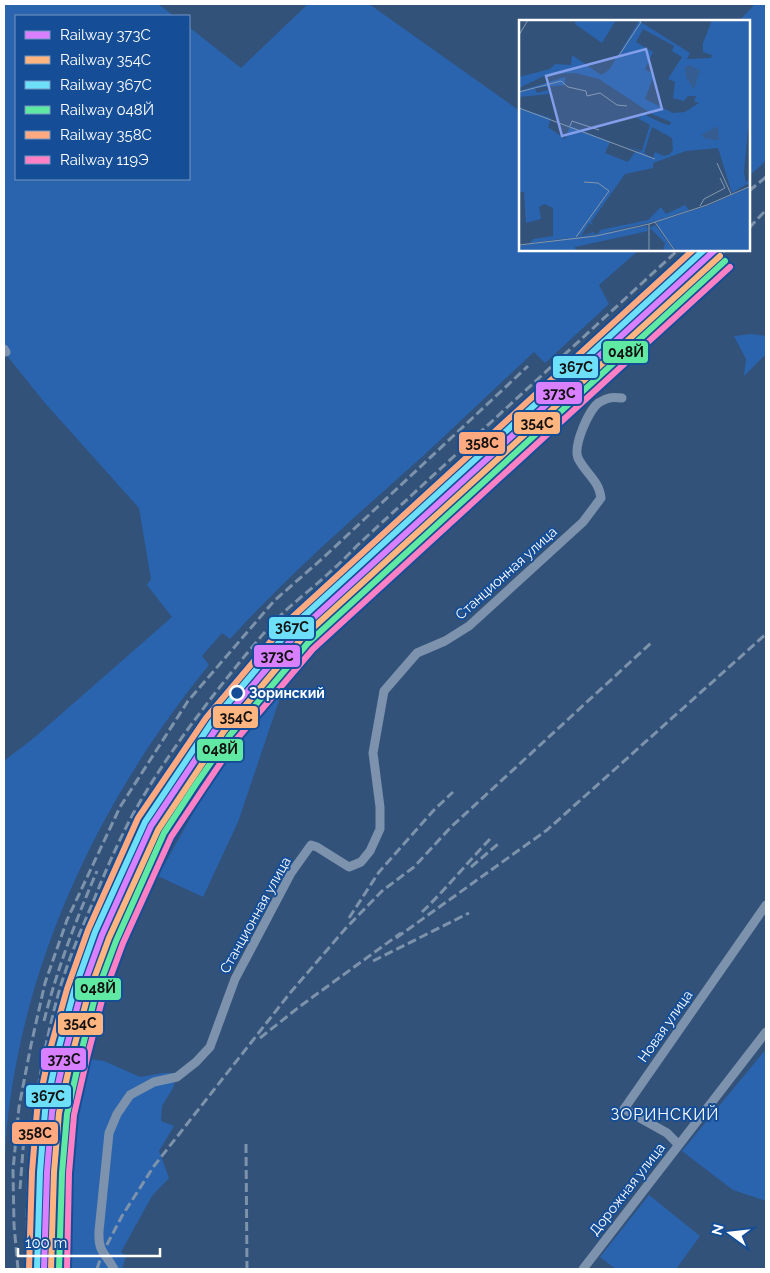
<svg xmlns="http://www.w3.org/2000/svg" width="770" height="1273" viewBox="0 0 770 1273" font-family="Raleway,sans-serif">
  <rect width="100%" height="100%" fill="#32527a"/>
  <g fill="#2a64ae">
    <path d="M4,4h154l16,12h-158v163h173v-152l52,41 67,-64h61l151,107v139h119l-40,35 10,19 -64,59 -11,-11c-37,34 -74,70 -111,104 -66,59 -133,117 -193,183l-8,-6 -20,23 7,9c-103,126 -179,280 -200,443 -5,38 -5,78 -4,117l-1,1v-465l31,-24 137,-120 -25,-32 4,-6 -12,-71 -94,-105 -41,-51z"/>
    <polygon points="755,4 766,4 766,161 749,176 749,21 739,21"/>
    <polygon points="752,334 766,336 766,354 744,376 746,359 734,336"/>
    <polygon points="285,683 238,822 203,897 158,876 206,790 240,738"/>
    <polygon points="766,1049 766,1201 733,1190 682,1151"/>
    <polygon points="82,1058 104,1061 140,1077 163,1073 178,1073 173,1088 162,1106 161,1121 174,1126 159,1151 169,1178 152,1196 121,1252 126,1256 122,1269 61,1269 64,1173 70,1115"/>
    <polygon points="649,1195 700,1236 676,1269 616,1269 600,1257"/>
  </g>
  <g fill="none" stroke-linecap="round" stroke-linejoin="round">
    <g stroke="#7d92ad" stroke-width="9">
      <polyline points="4,349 6,352"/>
      <polyline points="678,1144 667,1133 624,1109 766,905"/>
      <path d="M114,1269c-9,-17 -16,-16 -15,-38l10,-98 8,-19 13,-19 24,-13 23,-5 19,-15 14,-15 25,-68 56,-106 20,-28 6,2 32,20 12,-5 9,-11 10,-22v-22l-7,-54 11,-62 33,-38 28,-12 24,-15 114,-104 18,-24c-2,-18 -16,-25 -23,-40 -5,-12 11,-50 22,-56 8,-5 13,-5 22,-4"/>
      <polyline points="583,1269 766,1032"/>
    </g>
    <g stroke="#7d92ab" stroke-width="3" stroke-dasharray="9 4" stroke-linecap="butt">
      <polyline points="749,191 766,177"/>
      <polyline points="749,228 766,210"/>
      <polyline points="368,546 458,474 702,250"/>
      <polyline points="382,553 428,505"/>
      <polyline points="471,867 498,844"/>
      <path d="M422,912c24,-23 45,-49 68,-73"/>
      <polyline points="349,918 379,872 433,811 453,792"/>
      <polyline points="396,938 547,830 766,634"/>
      <polyline points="373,961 469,913"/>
      <path d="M44,1021c13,-52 32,-101 53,-150"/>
      <polyline points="260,1038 299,1007 401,933"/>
      <polyline points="246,1144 247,1269"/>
      <polyline points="20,1189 24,1137"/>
      <polyline points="18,1269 14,1225 13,1170 19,1107 31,1045 45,983 67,920 120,807 188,701 274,601 324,557 528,366"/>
      <path d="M27,1269c-2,-94 7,-190 33,-281 9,-30 21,-58 33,-86 12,-30 25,-60 40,-88 28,-50 62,-96 98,-141 16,-20 33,-41 52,-60 15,-14 32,-27 47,-41 12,-10 22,-22 33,-32l315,-290"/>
      <polyline points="53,1269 55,1172 60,1113 72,1055 88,995 109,938 157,830 189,779 224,730 303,638 725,250"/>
      <polyline points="97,1269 102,1254 122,1216 154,1166 290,993 346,928 382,891 414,867 451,827 651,643"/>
    </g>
    <g stroke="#154e97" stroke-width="10">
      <polyline id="rail-1" points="44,1269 47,1172 52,1112 65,1053 81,993 102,935 151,826 218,726 297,633 715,250"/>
    </g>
    <g stroke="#154e97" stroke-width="10">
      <polyline id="rail-2" points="51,1269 54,1172 59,1113 72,1055 88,995 109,938 158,830 224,731 302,638 720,256"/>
    </g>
    <g stroke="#154e97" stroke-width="10">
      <polyline id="rail-3" points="37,1269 40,1172 45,1111 58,1051 74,991 95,932 145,822 212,722 292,627 704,250"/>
    </g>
    <g stroke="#154e97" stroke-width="10">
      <polyline id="rail-4" points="59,1269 62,1173 67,1114 80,1057 95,997 116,941 164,833 196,784 230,735 308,643 725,261"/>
    </g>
    <g stroke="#154e97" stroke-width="10">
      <polyline id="rail-5" points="29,1269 32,1172 37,1111 50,1050 67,989 88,930 138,818 206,718 287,622 693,250"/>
    </g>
    <g stroke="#154e97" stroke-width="10">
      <polyline id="rail-6" points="67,1269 69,1173 74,1115 87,1058 102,1000 123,943 171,837 203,789 236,740 313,649 730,267"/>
    </g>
    <use href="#rail-1" stroke="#d880ff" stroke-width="6"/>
    <use href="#rail-2" stroke="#ffb580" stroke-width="6"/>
    <use href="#rail-3" stroke="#6ddff8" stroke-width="6"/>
    <use href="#rail-4" stroke="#60e9a3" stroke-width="6"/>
    <use href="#rail-5" stroke="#ffa980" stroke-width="6"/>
    <use href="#rail-6" stroke="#ff80c5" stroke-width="6"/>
  </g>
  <circle fill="#154e97" stroke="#fff" stroke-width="2.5" cx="237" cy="693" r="7"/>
  <g text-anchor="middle" stroke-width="4" stroke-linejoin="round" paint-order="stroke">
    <g font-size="14" fill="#fff" stroke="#154e97">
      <text transform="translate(506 573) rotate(-42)" y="5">Станционная улица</text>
      <text transform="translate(255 915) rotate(-61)" y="5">Станционная улица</text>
      <text transform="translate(665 1026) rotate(-55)" y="5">Новая улица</text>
      <text transform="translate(627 1189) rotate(-52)" y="5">Дорожная улица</text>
    </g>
    <g font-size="14" font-weight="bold" fill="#fff" stroke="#154e97" text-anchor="start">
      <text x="249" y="698">Зоринский</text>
    </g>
    <g font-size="16" letter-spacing="1" fill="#fff" stroke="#154e97">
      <text x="665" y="1120">ЗОРИНСКИЙ</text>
    </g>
  </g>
  <g transform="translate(519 20)">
    <rect width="231" height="231" fill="#32527a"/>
    <path d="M57,0h40l-14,23 -27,-19zM193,0h38l1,78 -7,74 2,11 4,-5v7l-3,-1 -15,9 -14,-45 -32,3 -33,12v5l-28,6 -34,48 2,3 -4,-2 -8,13 13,-4v3l-64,8 3,-4 20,-3v-28l-9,-4 -5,3 2,12 -15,4 -2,-31h-5v-84l32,10 -3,9 17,12 5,-13 40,16 -5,11 23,9 7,-10h6l-15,-6 16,5 8,-26 -18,-10 8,3 3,-4 21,10 6,1 1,-3 -19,-8 -53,-35 -24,-6 -27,1 -29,14v-11l31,-8 5,-5 16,1 1,-10 29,20 8,-5 30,-49 51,32 -3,6 24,-1 1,-3 -9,-3v-9zM124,9l31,17 -2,5 10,6 -14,22 7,3 -2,16 11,3 4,-5h8l-2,5 5,2 -14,9 -12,1 -28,-14 9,-24 -9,-6 8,-17 -17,-10zM133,107l20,11 1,12 -3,4 -6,2 -9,-4 -2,6 -9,-5zM46,57v8l-30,3 2,5 11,-3 1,4 -30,3v-6zM231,167v64h-74l-18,-24 -1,-5 50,-16zM166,185l4,5 -32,11 -59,13 2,-4 48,-10 13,-13 5,7zM136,205l2,2 17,24h-11l2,-8 -15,-15zM128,206l1,5 -73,16 1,4h-57v-5z" fill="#2a64ae" fill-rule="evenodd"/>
    <path d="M170,45l11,5 -6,20 -8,-13 -1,-10zM199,106l1,14 -13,-1 -5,-4z" fill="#365d92"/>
    <path fill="none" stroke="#8497af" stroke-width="1" d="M0,15l9,-15M99,37l23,-35 -3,-2M0,72l42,-11 7,6 18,4 1,5 13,-3 17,12 10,1M0,88l136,51M51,106l2,-5 27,9M198,143l14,31M181,186l4,-7 21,-11 -5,-10M136,202l20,29M57,217l33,-46 -11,-8 -14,-1M0,225l77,-9 53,-12 58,-19 44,-19M130,231v-27"/>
    <path fill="#839eea" fill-opacity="0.15" stroke="#839eea" stroke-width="2.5" d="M127,29l16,60 -100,27 -16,-60z"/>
    <rect width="231" height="231" fill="none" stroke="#fff" stroke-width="2.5"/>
  </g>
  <g stroke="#154e97" stroke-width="2">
    <rect x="602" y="340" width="47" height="24" rx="5" fill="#60e9a3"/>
    <rect x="552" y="355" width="47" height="24" rx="5" fill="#6ddff8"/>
    <rect x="535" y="381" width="48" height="24" rx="5" fill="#d880ff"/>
    <rect x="513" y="411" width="48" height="24" rx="5" fill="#ffb580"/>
    <rect x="458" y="431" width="48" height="24" rx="5" fill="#ffa980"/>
    <rect x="268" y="616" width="47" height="24" rx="5" fill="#6ddff8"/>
    <rect x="253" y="644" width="48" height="24" rx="5" fill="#d880ff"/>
    <rect x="212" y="705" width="47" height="24" rx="5" fill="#ffb580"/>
    <rect x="196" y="738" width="48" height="24" rx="5" fill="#60e9a3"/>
    <rect x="74" y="977" width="48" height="24" rx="5" fill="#60e9a3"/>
    <rect x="57" y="1012" width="47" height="24" rx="5" fill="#ffb580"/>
    <rect x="40" y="1047" width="47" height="24" rx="5" fill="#d880ff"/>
    <rect x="25" y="1084" width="47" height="24" rx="5" fill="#6ddff8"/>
    <rect x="11" y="1121" width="48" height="24" rx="5" fill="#ffa980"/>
  </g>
  <g font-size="14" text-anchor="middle" font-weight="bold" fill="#111">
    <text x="626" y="357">048Й</text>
    <text x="576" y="372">367С</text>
    <text x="559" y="398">373C</text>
    <text x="537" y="428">354С</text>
    <text x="482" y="448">358С</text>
    <text x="292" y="632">367С</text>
    <text x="277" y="661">373C</text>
    <text x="236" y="722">354С</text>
    <text x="220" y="754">048Й</text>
    <text x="98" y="993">048Й</text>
    <text x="80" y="1028">354С</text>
    <text x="64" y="1064">373C</text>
    <text x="48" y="1101">367С</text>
    <text x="35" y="1138">358С</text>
  </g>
  <rect width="770" height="1273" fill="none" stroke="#ffffff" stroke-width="10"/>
  <rect x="15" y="15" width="175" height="165" fill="#154e97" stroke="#7395c1"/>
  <rect x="25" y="31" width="25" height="8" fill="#d880ff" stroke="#7395c1"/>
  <text x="60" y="40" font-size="15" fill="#ffffff">Railway 373C</text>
  <rect x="25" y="56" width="25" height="8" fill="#ffb580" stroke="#7395c1"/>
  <text x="60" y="65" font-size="15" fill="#ffffff">Railway 354С</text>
  <rect x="25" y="81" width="25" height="8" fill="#6ddff8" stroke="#7395c1"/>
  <text x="60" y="90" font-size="15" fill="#ffffff">Railway 367С</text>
  <rect x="25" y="106" width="25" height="8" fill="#60e9a3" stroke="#7395c1"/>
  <text x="60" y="115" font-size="15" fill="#ffffff">Railway 048Й</text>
  <rect x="25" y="131" width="25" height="8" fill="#ffa980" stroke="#7395c1"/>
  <text x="60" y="140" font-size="15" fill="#ffffff">Railway 358С</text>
  <rect x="25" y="156" width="25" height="8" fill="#ff80c5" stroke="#7395c1"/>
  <text x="60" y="165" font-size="15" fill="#ffffff">Railway 119Э</text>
  <g transform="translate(730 1233) rotate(285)" stroke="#154e97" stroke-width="4" paint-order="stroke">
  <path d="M0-4L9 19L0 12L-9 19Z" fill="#ffffff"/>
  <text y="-8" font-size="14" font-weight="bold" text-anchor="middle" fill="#ffffff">N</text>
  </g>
  <path d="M18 1248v8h142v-8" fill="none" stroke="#ffffff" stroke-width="2.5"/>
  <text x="25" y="1248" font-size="15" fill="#ffffff" stroke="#154e97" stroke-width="4" paint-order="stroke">100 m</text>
</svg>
